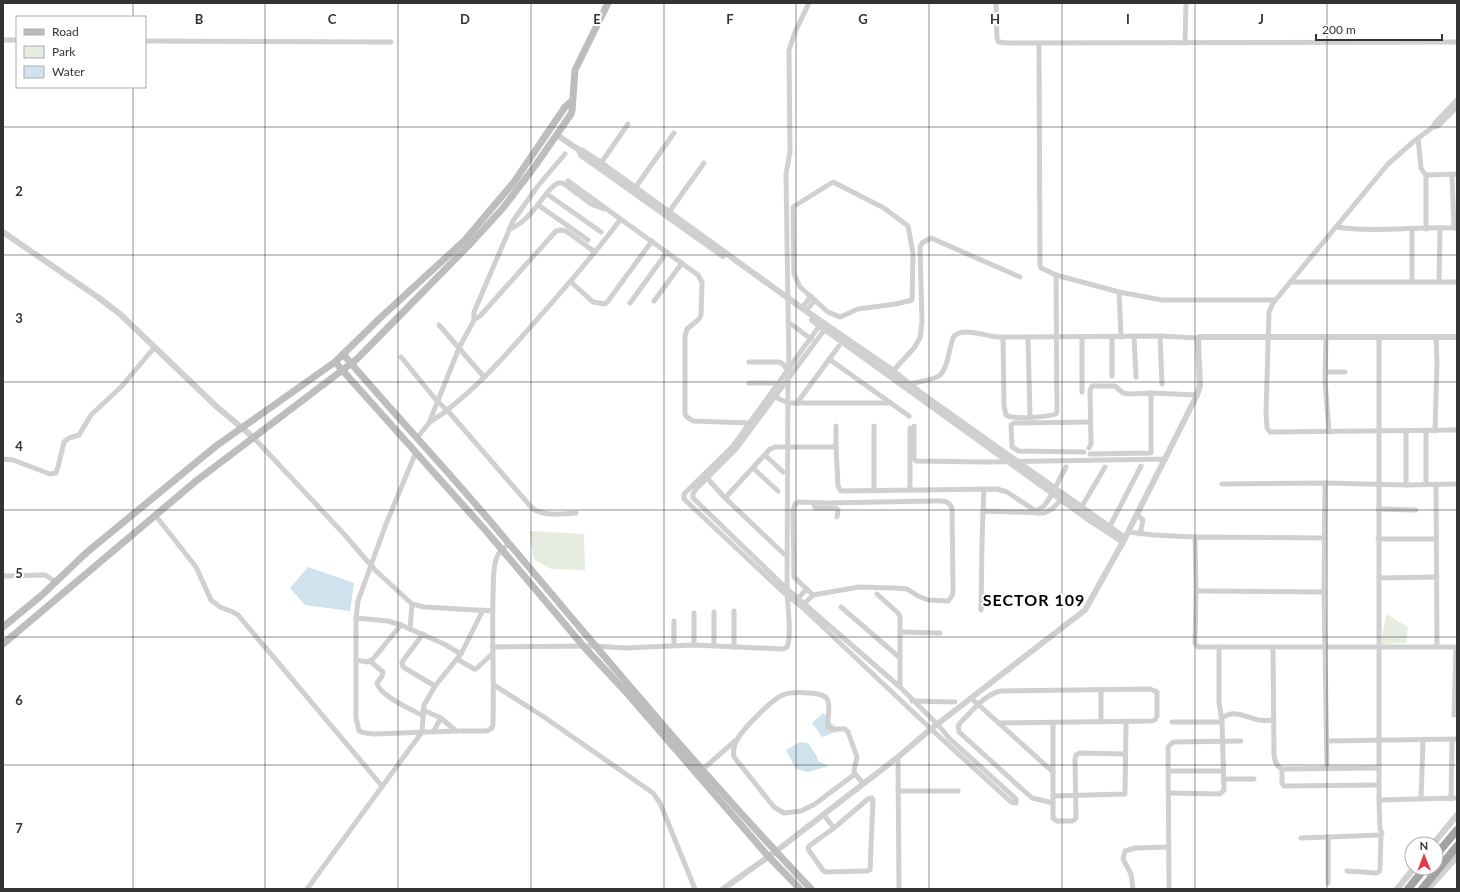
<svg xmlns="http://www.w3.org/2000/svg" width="1460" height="892" viewBox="0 0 1460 892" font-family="Lato,sans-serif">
  <rect width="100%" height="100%" fill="#fff"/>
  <g fill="#e6ecdf">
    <polygon points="529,531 584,534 585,570 551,569 534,559"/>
    <polygon points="1386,614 1408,627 1406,643 1381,644"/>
  </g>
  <g fill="#cfe2ee">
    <polygon points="308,567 354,583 350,611 305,605 290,588"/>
    <polygon points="823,713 839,731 822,737 812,723"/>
    <polygon points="800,742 808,743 816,755 819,762 823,763 829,766 808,772 796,769 786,750"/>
  </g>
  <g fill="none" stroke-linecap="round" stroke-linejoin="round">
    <g stroke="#d0d0d0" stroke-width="5">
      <polyline points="996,3 997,39 999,42 1007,43 1457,42"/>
      <polyline points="3,40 17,40"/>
      <polyline points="145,41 391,42"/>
      <polyline points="1185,43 1186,3"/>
      <polyline points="1039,44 1040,265 1041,268 1056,275 1119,292 1162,300 1275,300"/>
      <polyline points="1457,107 1438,126 1433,127 1413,142 1388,164 1273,303 1269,312 1266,413 1267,428 1270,432 1457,430"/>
      <polyline points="1433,127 1435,123 1457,100"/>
      <polyline points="1418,138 1421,168 1424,173 1427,175 1457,174"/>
      <polyline points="601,163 628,124"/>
      <polyline points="1426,175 1426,229"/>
      <polyline points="1452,175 1454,228"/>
      <polyline points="568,181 698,275 702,282 701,315 699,319 687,329 685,336 685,414 687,417 693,421 750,423"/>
      <polygon points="833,182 884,208 908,226 913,253 912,300 896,304 858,309 840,317 828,312 800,287 794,274 793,207"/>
      <polyline points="635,188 674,133"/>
      <polyline points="547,194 601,232"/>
      <polyline points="538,205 588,240"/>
      <polyline points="669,212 704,163"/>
      <path d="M1336,227c40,6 81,-1 121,1"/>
      <path d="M509,229c16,-5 25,-20 35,-32 4,-6 8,-11 14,-14h5l28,21 13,5"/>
      <polyline points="1412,229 1412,282"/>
      <polyline points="571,282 593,302 605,304 608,301 652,241"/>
      <polyline points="1290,282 1457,282"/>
      <polyline points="1439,282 1440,229"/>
      <polyline points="1119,292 1121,337"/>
      <polyline points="654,301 682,263"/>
      <polyline points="630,303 667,252"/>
      <polyline points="802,308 811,296"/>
      <polyline points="806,311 815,300"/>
      <polyline points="474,320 480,316 556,231 561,230 566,231 595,252"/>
      <polyline points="791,324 811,339"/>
      <polyline points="439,325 484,377"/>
      <polyline points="820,325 733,446 684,494 684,499 782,591 803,608 931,729 1011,802 1016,803 1016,799 949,738 938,725 900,687 787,589 693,498 693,494 696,489 736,449 825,329"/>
      <polyline points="1134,336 1136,377"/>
      <polyline points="1160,336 1162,384"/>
      <path d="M1003,337l1,69 2,9c6,5 41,2 50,-1l1,-2 -1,-137"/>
      <polyline points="1028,337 1030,417"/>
      <polyline points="1082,337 1082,392"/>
      <polyline points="1326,337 1325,381 1329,432"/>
      <path d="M401,357l36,44 11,10 84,97c12,9 29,6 44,5"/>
      <polyline points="829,359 909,416"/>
      <polyline points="749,362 779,362 783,364 788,371"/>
      <polyline points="789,369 786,174 790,152 789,50 795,32 809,3"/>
      <polyline points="1325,372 1345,372"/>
      <polyline points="891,373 914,348 920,338 922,322 920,247 922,243 931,238 1020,277"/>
      <polyline points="1112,376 1112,337"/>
      <polyline points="749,383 773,383 779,384"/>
      <path d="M909,384c8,-2 24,-4 30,-8 9,-7 10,-28 14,-38 6,-13 35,-1 46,-1l161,-1 38,2"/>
      <polyline points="775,396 779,399 789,403 890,403"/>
      <polyline points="797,403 839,346"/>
      <path d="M429,423c37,-24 68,-58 97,-91 33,-37 65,-73 94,-112"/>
      <polyline points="836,426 836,447"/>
      <polyline points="914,426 914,458 916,461 987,462 1166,459"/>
      <polyline points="910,428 910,489"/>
      <polyline points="1406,431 1406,485"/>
      <polyline points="1435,431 1437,364 1436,337"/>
      <polyline points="254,438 343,533 375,570 412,604 424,607 493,611"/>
      <polyline points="417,438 429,423 459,348 474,320 474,312 513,221 537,187 565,154"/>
      <polyline points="1089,448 1091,444 1090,391 1092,386 1115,386 1123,393 1129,394 1151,393 1197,395"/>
      <path d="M416,452l-30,72 -28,77 -2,17v100l3,13 6,2 9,1 82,-3h31l5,-3 1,-4c1,-44 -1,-87 0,-130 1,-12 -1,-26 4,-37 2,-6 7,-9 12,-13"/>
      <polyline points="1084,452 1019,451 1012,447 1012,445 1011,425 1014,423 1090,422"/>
      <polyline points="1090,454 1151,453 1151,393"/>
      <polyline points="765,455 783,472"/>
      <polyline points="3,459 13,460 50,474 56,473 58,467 64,442 69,438 79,435 91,415 121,387 154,348"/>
      <polyline points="753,468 778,491"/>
      <polyline points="707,478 725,498"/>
      <polyline points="1325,483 1324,592 1327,768"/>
      <polyline points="1222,484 1325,483 1406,485 1457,484"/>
      <polyline points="1426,484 1426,431"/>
      <polyline points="1436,484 1437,647 1457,647"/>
      <polyline points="1055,488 1066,467"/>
      <polyline points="874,491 874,426"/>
      <path d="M932,501c8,0 17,-2 20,8l1,83 -1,4 -4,5 -20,-1 -10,-4 -11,-7 -12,-1 -36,-1 -46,8 -19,-18 -1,-67 2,-6 4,-2 28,1z"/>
      <polyline points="814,503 815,508 836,508 838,510 837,517"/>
      <polyline points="1081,508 1105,467"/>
      <polyline points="1378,509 1416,510"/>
      <polyline points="983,511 984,489"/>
      <polyline points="1036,511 1044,506 1053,493"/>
      <polyline points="1137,515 1143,520 1140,534"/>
      <polyline points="156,516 196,567 211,600 220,607 233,612 238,615 382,786"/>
      <polyline points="1109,528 1141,466"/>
      <polyline points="1128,532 1154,535 1195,537"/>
      <polyline points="1325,538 1195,537 1196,591 1195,643 1198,647 1437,647"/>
      <polyline points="1378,539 1436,539"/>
      <polyline points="784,554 725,498 770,449 775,447 836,447 838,486 841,491 997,489 1007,492 1039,513"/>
      <polyline points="3,576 45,575 56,582"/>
      <polyline points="1379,578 1437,577"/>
      <polyline points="1196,591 1324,592"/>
      <polyline points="877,594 898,613 900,617 900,687"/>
      <polyline points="796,600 807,589"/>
      <polyline points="802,606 813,595"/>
      <polyline points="841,607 900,658"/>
      <polyline points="981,610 982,544 983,511 1044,513 1052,509 1061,500"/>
      <polyline points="714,612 714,645"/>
      <polyline points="694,613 694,645"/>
      <polyline points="356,618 388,621 401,625 444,644 461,654"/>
      <polyline points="674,621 674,645"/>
      <polyline points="410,629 412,604"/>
      <polyline points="901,632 940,633"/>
      <polyline points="423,634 402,662 403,667 435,686"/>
      <path d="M492,647l103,-1 29,2 70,-3 89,4 4,-2c5,-10 1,-40 0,-52l1,-217"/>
      <polyline points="734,647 734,611"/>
      <path d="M1273,647l1,108c1,6 2,11 8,14l97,-1"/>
      <polyline points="457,659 474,669 476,669 492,654"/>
      <polyline points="356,660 368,662 373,659 401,625"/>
      <path d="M370,661l13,11 -1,4 -5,7c3,13 34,26 46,33"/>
      <polyline points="494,685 544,717 653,793 660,803 695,889"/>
      <polyline points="971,698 1053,772"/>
      <polyline points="912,701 955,702"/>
      <polyline points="423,710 441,718 456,731"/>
      <polyline points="1454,715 1456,647"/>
      <path d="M1222,718c12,-9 24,-1 36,2 5,1 11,0 16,0"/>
      <polyline points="1101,722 1101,690"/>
      <polyline points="1172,722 1222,722"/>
      <path d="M999,723l153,-2 3,-1 2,-4v-24l-7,-3 -149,2c-16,3 -29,20 -40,31l-3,4 1,6 73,66 21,5"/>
      <polyline points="1053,723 1053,818 1057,821 1073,821 1076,818 1075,759 1076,755 1080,753 1125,754"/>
      <polyline points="433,732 441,718"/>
      <polyline points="1326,741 1457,739"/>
      <polyline points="898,757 899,889"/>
      <polyline points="703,769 735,741"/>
      <polyline points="1282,769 1282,783 1284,786 1379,785"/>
      <polyline points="1169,771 1223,771"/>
      <path d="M855,774l-40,30 -14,7 -17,2 -10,-6 -40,-50c-1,-6 0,-12 3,-17 5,-10 36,-42 46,-45 9,-4 18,-2 28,-2 6,1 13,1 16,6 5,8 -1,19 1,28l4,2h13l3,3 9,25 -3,14 1,3 8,9"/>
      <polyline points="1223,779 1254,779"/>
      <polyline points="898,791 958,791"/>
      <polyline points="1169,793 1220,794 1224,790 1222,722 1219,702 1219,647"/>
      <polyline points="1053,796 1125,794 1126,722"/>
      <polyline points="1421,799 1423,741"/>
      <polyline points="1451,799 1452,740"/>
      <polyline points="1379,800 1457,798"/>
      <polyline points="823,814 834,828 868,799 872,798 873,800 870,870 867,871 825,872 822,869 808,849 809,846 834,828"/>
      <polyline points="1328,837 1328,883"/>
      <polyline points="1301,838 1381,835"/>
      <polyline points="1347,871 1376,873 1379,872 1380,870 1381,835 1382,833 1380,829 1379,800 1379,337"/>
      <polyline points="307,889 422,732 424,705 427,700 435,686 461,654 483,610"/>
      <polyline points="1133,889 1131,874 1123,859 1125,851 1135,848 1169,847"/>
      <polyline points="1169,889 1168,747 1173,742 1241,741"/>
    </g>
    <g stroke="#d0d0d0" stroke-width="6">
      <polyline points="557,135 579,150 583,151 601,163 806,311 892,370 922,394 1125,538"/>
      <polyline points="579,150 581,155 723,256"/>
      <polyline points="3,232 99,298 120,314 217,407 254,438"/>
      <polyline points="812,320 1088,519 1123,542"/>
      <polyline points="1433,844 1457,815"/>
      <polyline points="723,889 775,852 898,757 931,729 1085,610 1123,542 1197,395 1200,386 1198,342 1199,337 1457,337"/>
      <polyline points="1397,889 1414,868"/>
      <polyline points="1428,889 1457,857"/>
    </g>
    <g stroke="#bdbdbd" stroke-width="7">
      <path d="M343,354c52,61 107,119 158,180 101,120 202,241 310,355"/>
      <polyline points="335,362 487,532 585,648 625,691 768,856 800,889"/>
      <polyline points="3,627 42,595 86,553 216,446 335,362 379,319 465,240 514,182 565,107 572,101"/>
      <polyline points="3,644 196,481 357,359 471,243 503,208 535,166 571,114 572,111 575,70 608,3"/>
    </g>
    <g stroke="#a2a2a2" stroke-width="8">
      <polyline points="1436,855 1457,830"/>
      <polyline points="1408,889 1425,868"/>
      <polyline points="1422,889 1457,846"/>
    </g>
  </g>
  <path fill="none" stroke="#333" stroke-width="1" stroke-opacity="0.55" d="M133,3v14M265,3v886M398,3v886M531,3v886M664,3v886M796,3v886M929,3v886M1062,3v886M1195,3v886M1327,3v886M133,87v802M3,127h1454M3,255h1454M3,382h1454M3,510h1454M3,637h1454M3,765h1454"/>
  <g text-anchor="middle" stroke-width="4" stroke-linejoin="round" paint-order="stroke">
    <g font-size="16" font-weight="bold" letter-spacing="1" fill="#000" stroke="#fff">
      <text x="1034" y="606">SECTOR 109</text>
    </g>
  </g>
  <g font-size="13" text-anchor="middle" font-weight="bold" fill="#333" stroke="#fff" stroke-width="4" stroke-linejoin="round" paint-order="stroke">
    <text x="199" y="24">B</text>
    <text x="332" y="24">C</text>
    <text x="465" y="24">D</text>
    <text x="597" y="24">E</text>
    <text x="730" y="24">F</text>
    <text x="863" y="24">G</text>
    <text x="995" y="24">H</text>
    <text x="1128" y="24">I</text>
    <text x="1261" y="24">J</text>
    <text x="19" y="196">2</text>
    <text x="19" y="323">3</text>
    <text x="19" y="451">4</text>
    <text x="19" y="578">5</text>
    <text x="19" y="705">6</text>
    <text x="19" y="833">7</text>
  </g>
  <rect width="1460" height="892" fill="none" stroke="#333333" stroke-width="8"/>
  <rect x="16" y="16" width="130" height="72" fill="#ffffff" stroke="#adadad"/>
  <rect x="24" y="29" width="20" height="6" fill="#bdbdbd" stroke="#adadad"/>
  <text x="52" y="36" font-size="12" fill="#333333">Road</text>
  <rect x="24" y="46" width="20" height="12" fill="#e6ecdf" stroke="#adadad"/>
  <text x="52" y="56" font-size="12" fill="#333333">Park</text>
  <rect x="24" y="66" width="20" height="12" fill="#cfe2ee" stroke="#adadad"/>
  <text x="52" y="76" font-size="12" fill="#333333">Water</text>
  <g transform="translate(1424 856) rotate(359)"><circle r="19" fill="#ffffff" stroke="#adadad"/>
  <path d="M0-3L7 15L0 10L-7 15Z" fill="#e63946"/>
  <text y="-6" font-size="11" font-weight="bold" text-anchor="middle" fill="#333333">N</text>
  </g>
  <path d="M1316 34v6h126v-6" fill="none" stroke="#333333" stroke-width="2"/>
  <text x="1322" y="34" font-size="12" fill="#333333" stroke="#ffffff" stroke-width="3" paint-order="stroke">200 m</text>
</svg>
